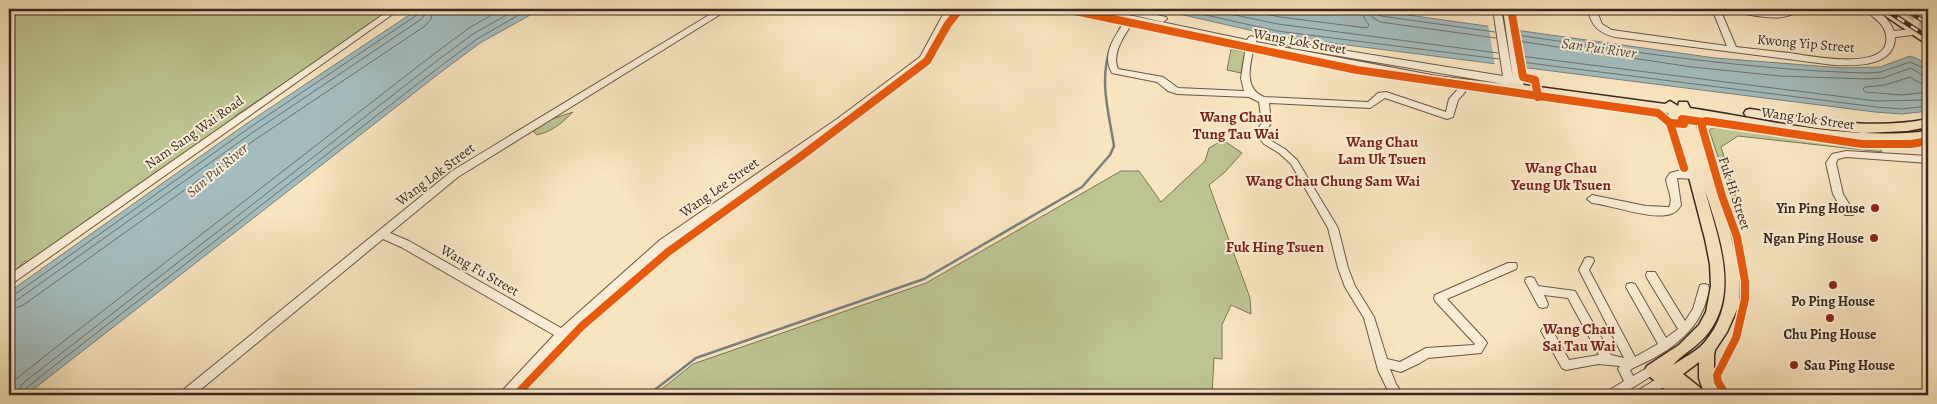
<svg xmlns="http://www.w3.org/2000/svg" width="1937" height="404" viewBox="0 0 1937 404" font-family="Alegreya,serif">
  <rect width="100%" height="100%" fill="#f8e4bf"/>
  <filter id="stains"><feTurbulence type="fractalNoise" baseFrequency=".004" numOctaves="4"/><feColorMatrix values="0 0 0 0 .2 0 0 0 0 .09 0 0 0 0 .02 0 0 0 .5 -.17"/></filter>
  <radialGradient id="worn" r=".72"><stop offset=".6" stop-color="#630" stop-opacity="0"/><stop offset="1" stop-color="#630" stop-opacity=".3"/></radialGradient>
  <g fill="#bdc492" stroke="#7b7658">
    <polygon points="9,9 396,9 235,116 236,122 31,264 25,261 9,277"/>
    <polygon points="1231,49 1245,52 1241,73 1227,70"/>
    <path d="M573,112c-11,11 -20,19 -36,23l-5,-5 14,-9z"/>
    <polygon points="1715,127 1880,148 1882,152 1738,136 1721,147 1737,199 1732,198 1709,130"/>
    <polygon points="1223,140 1242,153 1225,172 1209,185 1250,298 1251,314 1231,305 1222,325 1222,359 1214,358 1212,395 654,395 693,364 926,283 1121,171 1139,171 1161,202 1205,161 1209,148"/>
  </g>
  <g fill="#a3bcbd" stroke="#79817d">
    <polygon points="418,9 541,9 480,43 441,72 26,395 9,395 9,306 11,303 9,302 9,292 246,124"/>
    <polygon points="1157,9 1365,9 1715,58 1843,68 1880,67 1910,56 1920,60 1928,66 1928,111 1902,114 1875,112 1276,36"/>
  </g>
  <polygon fill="#f8e4bf" points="1488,24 1518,28 1526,70 1495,66"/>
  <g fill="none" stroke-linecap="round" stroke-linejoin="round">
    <g stroke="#6e726e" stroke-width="1">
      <polyline points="1179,9 1277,31 1499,59"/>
      <polyline points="1206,9 1278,24 1498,53"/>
      <polyline points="1241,9 1280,17 1367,28 1369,25 1364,18 1363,9"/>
      <polyline points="1370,9 1372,17 1380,22 1496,38"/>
      <polyline points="1376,9 1377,14 1381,16 1495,32"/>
      <path d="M1517,35c117,17 232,35 350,38l14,-1 29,-10 18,8"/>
      <polyline points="1518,41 1692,67 1780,76 1868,79 1883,78 1911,68 1922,75 1928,76"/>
      <polyline points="1520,56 1876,101 1928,100"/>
      <polyline points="1521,62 1876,107 1902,109 1928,106"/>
      <polyline points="1928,84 1920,83 1910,77 1885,85 1865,87 1863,89 1865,92 1902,95 1928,92"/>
      <polyline points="9,296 14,295 249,128 417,15 419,9"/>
      <polyline points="9,302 17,300 252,133 420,20 424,16 426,9"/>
      <polyline points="9,310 22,306 256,139 425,26 431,19 433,9"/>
      <polyline points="10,395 11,387 15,380 55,348 430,57 469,28 502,9"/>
      <polyline points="17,395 22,384 434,63 473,34 517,9"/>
      <polyline points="23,395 25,389 63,359 438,68 477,39 529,9"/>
    </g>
    <g stroke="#79817d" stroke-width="2.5">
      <polyline points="1117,35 1122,24"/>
      <path d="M648,395l48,-37 228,-79 158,-92 28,-32 4,-9c-5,-32 -15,-65 -4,-97"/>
    </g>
    <polyline stroke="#d2be9f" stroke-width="12" stroke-dasharray="12 6" stroke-linecap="butt" points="1907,9 1928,26"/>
    <g stroke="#695746" stroke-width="2">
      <g id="minor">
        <polygon points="391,9 400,9 13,283 9,284 9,275"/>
        <polygon points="719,9 729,9 458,177 390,233 409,241 561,328 660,240 837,119 920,57 946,9 954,9 926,61 843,123 668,246 566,337 511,395 498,395 554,335 401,247 383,239 194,395 180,395 182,391 452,171"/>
        <path d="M1085,9h15l147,31 2,-3 3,-1 4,3v3l181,34 67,8 -212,-36 -4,-3 4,-3 211,34 -10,-67h8l12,69 -10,-69h8l13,78 -5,3 -3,-1 -3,-5 -1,5 -3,1 -42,-3 -2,5 -7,8 -5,17 -6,2 -62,-21 -15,10 -101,-5 2,19 -5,12 4,6 15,9 12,11 41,68 10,40 7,18 19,31 13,42 13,3 26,-14 48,-3 1,-1 -40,-43 -1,-3 1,-3 73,-32h8l1,3 -1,3 -69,30 38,41 2,3 -6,10 -53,5 -8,5 -19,9 -11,-3 6,15 7,11h-13l-12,-25 -14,-52 -19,-31 -7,-19 -10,-40 -37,-64 -12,-11 -15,-9 -8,-10 6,-12 -3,-20 -10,-5 -72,-3 -9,-3 -11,-9 -45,-9c-11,-19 3,-37 14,-53l-40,-9zM1133,22l113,24 -5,32 3,13 -66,-3 -15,-11 -45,-8c-7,-16 7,-34 15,-47zM1254,47l204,39v3l-9,10 -3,13 -60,-20 -8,1 -10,9 -104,-5c-21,-9 -14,-32 -10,-50z"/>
        <polygon points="1115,9 1130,9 1166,17 1167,19 1163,22 1116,11"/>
        <path d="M1588,9h8l6,15 10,6 115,16 -15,-37h8l16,38c18,2 36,4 54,6 20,3 103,20 96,-18 -2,-13 -14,-17 -21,-26 15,0 23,9 29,22l19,-2 4,3 -4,3 -18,2c0,30 -40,29 -61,28l-219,-28c-16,-4 -24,-11 -27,-28z"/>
        <path d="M1728,9c15,-1 29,2 44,3 10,0 19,-4 28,-3 -17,16 -48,5 -68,3z"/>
        <polygon points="1846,151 1928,156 1928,163 1846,157 1838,159 1836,163 1843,194 1854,212 1853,215 1845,215 1833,194 1826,163 1832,154"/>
        <path d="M1681,170l13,1 5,4 -5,4 -17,-1 4,27c-2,3 -4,7 -8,8 -18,9 -60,-8 -81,-10l-5,-4 5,-4 54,11 23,1c5,-8 -2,-18 -3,-28l4,-6z"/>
        <path d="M1589,257l4,1 1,3 -5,9 46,87 23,-13 -32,-57 1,-3 4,-1 4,1 31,54 12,-9 -31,-51 -1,-3 1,-3h8l30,49 8,-12 7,-24 4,-1 4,1 1,3c-5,36 -30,57 -61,73 -6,3 -12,5 -18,9l3,6 19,-11 4,2 2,3 -2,3 -35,22h-15l2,-4 16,-10 -6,-12 2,-3 -22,-2 -32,6 -4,-2 -21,-37 2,-3 4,-2 4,2 18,32 30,-5 -31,-57 -24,-3 4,9 -1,3 -4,1 -4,-1 -14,-26 1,-3 4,-1 4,1 4,8 37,5 36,64 13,3 -45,-88 6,-12z"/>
        <path d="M1663,375l4,1 2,4c-7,12 -21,15 -34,15l2,-4z"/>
      </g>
    </g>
    <g stroke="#39281e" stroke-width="3">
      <g id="major">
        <polygon points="1875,9 1887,9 1928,37 1928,45"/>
        <path d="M1509,83l156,21 5,-3 8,5 1,-4h8l3,6c79,12 157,33 238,23v8c-79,12 -157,-10 -235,-22l33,100 14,56 -1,32 -12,27 -12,18 -1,5v23l6,17h-49l-24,-21 -2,-4 2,-4 32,-21 20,-20 7,-13 5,-26 -1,-22 -5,-25 -21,-81 -16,-45 -163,-23 -2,-3zM1705,190c16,50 38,108 -1,153 -8,9 -21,15 -31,22 8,-10 26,-19 36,-33 31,-42 8,-96 -4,-142zM1699,362v16l4,12 -20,-16z"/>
        <path d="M1750,109c60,9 118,22 178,10v8l-21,4 -45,2 -46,-5 -70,-12 -2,-3 2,-3z"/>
      </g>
    </g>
    <use href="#minor" fill="#faedd5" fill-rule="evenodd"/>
    <use href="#major" fill="#f8e4bf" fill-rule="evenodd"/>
    <g stroke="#39281e" stroke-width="4.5">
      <g id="rail">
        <polyline points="1884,9 1928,37"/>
        <polyline points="1905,9 1928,24"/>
      </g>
    </g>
    <use href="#rail" stroke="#faedd5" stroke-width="2.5" stroke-dasharray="8" stroke-linecap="butt"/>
    <g stroke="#faedd5" stroke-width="11">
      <g id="cycleway">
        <polyline points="1065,9 1357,70 1658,113 1670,123 1684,168"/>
        <polyline points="1511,9 1523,77 1535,80 1538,97"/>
        <polyline points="1706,121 1862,144 1911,144 1928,141"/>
        <polyline points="1670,123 1684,124 1682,119 1703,122 1702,127 1722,196 1737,237 1745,281 1745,299 1736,338 1717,375 1718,382 1726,395"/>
        <polyline points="516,395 582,326 668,252 800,157 927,61 948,24 960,9"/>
      </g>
    </g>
    <use href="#cycleway" stroke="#e8590c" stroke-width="8"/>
  </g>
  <g fill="#8f2418" stroke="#faedd5" stroke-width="2">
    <circle cx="1875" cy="208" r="5"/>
    <circle cx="1874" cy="238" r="5"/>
    <circle cx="1833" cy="285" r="5"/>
    <circle cx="1830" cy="318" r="5"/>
    <circle cx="1794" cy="365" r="5"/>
  </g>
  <g text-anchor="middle" stroke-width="4" stroke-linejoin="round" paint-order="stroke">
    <g font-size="14" fill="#39281e" stroke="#faedd5">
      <text transform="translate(1300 41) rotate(10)" y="5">Wang Lok Street</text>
      <text transform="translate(1806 43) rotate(5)" y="5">Kwong Yip Street</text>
      <text transform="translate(1808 118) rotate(8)" y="5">Wang Lok Street</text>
      <text transform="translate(194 132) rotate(-35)" y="5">Nam Sang Wai Road</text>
      <text transform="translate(435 174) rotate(-37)" y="5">Wang Lok Street</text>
      <text transform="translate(719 187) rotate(-35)" y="5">Wang Lee Street</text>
      <text transform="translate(1735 193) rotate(72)" y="5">Fuk Hi Street</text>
      <text transform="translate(480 270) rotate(30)" y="5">Wang Fu Street</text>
    </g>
    <g font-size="14" font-weight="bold" fill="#39281e" stroke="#faedd5" text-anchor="end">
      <text x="1865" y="213">Yin Ping House</text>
      <text x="1864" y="243">Ngan Ping House</text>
      <text x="1833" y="306" text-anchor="middle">Po Ping House</text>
      <text x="1830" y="339" text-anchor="middle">Chu Ping House</text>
      <text x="1804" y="370" text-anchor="start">Sau Ping House</text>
    </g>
    <g font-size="15" font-style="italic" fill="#544d46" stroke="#faedd5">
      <text transform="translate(1599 48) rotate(8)" y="5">San Pui River</text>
      <text transform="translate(217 170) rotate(-40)" y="5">San Pui River</text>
    </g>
    <g font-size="15" font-weight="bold" fill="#7a1f14" stroke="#faedd5">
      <text x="1236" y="122">Wang Chau<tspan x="1236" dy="17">Tung Tau Wai</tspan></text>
      <text x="1382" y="147">Wang Chau<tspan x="1382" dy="17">Lam Uk Tsuen</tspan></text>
      <text x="1561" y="173">Wang Chau<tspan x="1561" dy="17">Yeung Uk Tsuen</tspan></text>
      <text x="1333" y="186">Wang Chau Chung Sam Wai</text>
      <text x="1275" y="252">Fuk Hing Tsuen</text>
      <text x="1579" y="334">Wang Chau<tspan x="1579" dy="17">Sai Tau Wai</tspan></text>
    </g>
  </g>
  <rect width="1937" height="404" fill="none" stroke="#f8e4bf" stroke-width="30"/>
  <rect x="10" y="10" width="1917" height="384" fill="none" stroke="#39281e" stroke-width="2.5"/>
  <rect x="15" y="15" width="1907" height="374" fill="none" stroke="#39281e"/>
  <rect width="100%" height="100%" filter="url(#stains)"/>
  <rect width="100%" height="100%" fill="url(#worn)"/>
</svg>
